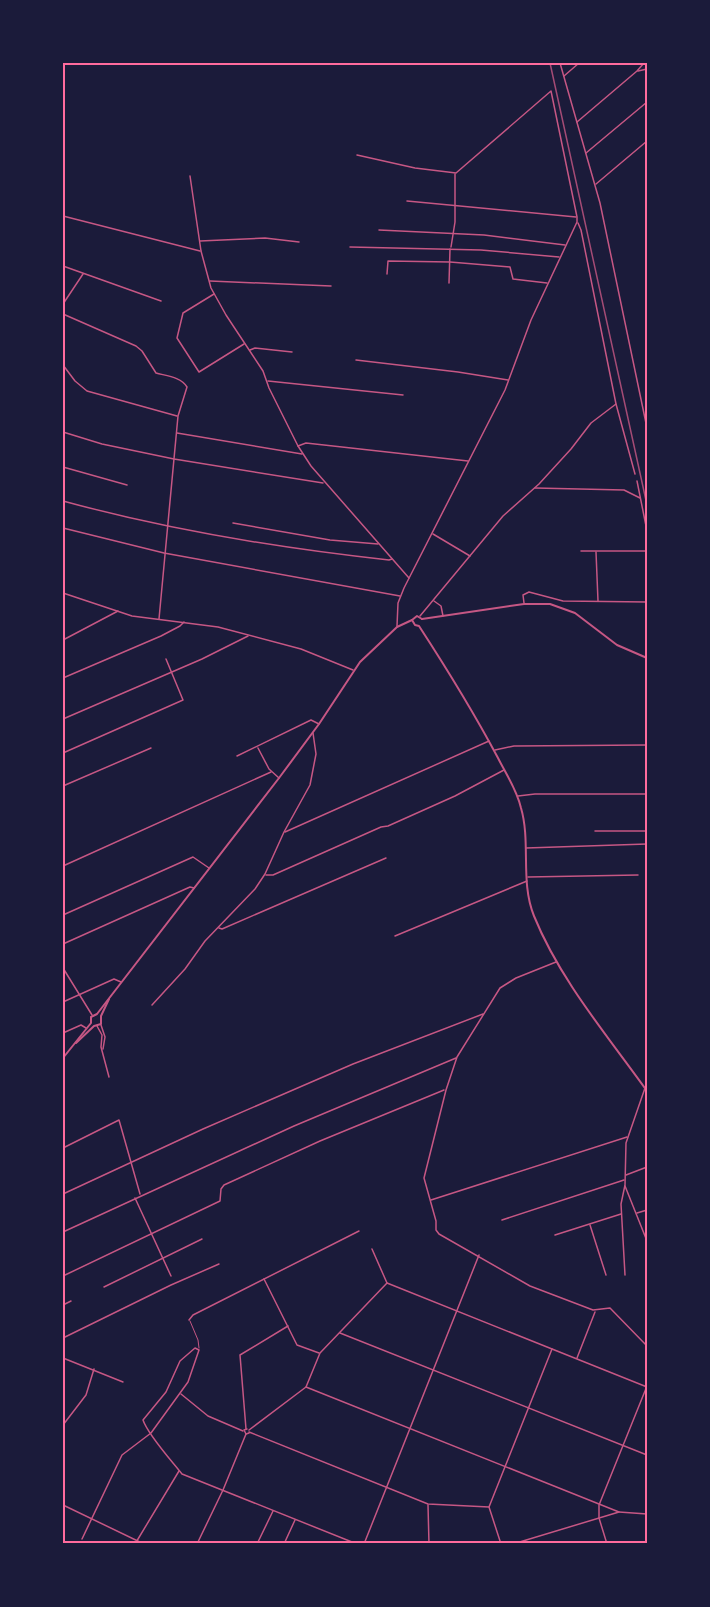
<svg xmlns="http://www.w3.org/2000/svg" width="710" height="1607" viewBox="0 0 710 1607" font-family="'Titillium Web',sans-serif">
  <rect width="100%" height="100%" fill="#1b1b3a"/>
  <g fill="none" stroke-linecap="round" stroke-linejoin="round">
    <polyline stroke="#c65784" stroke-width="1" points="190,1321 198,1340 199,1348"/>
    <g stroke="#c65784" stroke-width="1.5">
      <polyline points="560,63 600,203 647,428"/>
      <polyline points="638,71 647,69"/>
      <polyline points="564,76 579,63"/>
      <polyline points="577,122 637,71 644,63"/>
      <polyline points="586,153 647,102"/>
      <polyline points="357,155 415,168 456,173 551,91 577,217 577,222 531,320 505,390 404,588 398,603 397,626"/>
      <polyline points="190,176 201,251 211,288 226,315 263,371 269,388 298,446 311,466 409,578"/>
      <polyline points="596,184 647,141"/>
      <polyline points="407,201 576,217"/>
      <polyline points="63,216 200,251"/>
      <polyline points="578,223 581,230 616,404 635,474"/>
      <polyline points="379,230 484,235 565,245"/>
      <polyline points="200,241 265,238 299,242"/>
      <polyline points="350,247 481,250 559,257"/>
      <polyline points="451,247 455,222 455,174"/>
      <polyline points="63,266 161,301"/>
      <polyline points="387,274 388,261 450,262 510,267 513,279 547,283"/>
      <polyline points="210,281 331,286"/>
      <polyline points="449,283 450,249"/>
      <polyline points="214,294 183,313 177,338 199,372 244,344"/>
      <polyline points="63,304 83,274"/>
      <path d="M63,314l73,32 6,5 14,22c11,3 25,4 31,14l-9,29 -19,203"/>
      <polyline points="250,350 255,348 292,352"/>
      <polyline points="356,360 458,372 508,380"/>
      <polyline points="63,365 75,381 87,391 177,416"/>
      <polyline points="268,381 403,395"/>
      <polyline points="647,384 647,396"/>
      <polyline points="63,432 102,444 174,459 323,483"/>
      <polyline points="177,433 302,454"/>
      <polyline points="298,446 306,443 468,461"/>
      <polyline points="63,467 127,485"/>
      <polyline points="637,481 647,531"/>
      <polyline points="535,488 624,490 640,498"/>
      <path d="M63,501c106,29 216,47 326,59l3,-1"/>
      <polyline points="233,523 330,540 378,544"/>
      <polyline points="63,528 164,553 400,596"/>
      <polyline points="433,534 470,556"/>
      <polyline points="581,551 647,551"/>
      <polyline points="596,552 598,601"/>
      <polyline points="63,593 132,616 218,627 301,649 353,670"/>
      <polyline points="434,601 441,606 443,616"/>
      <polyline points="524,603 523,595 529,592 563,601 647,602"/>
      <polyline points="420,616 503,516 539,484 571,449 591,423 616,404"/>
      <polyline points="63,640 118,611"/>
      <polyline points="63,678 161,636 180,626 184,622"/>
      <polyline points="63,719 202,659 248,636"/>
      <polyline points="258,748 269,769 279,778"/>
      <polyline points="495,750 514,746 647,745"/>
      <polyline points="63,753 183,700 166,659"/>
      <polyline points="237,756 311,720 319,724"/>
      <polyline points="63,786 151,748"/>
      <polyline points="518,796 535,794 647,794"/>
      <polyline points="595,831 647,831"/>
      <polyline points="285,832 489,741"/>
      <polyline points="526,848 647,844"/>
      <polyline points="63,866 271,772"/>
      <polyline points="266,875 273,875 381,827 388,826 455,796 504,770"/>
      <polyline points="528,877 638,875"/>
      <polyline points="63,915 193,857 209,868"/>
      <polyline points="219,928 222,929 386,858"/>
      <polyline points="395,936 527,881"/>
      <polyline points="63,944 190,887 194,888"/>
      <polyline points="556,962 516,978 500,988 457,1057 446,1090 424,1178 436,1221 436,1230 439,1234 530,1286 593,1310 610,1308 647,1346"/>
      <polyline points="63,968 92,1015"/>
      <polyline points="63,1002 114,979 121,982"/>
      <polyline points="152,1005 185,969 205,941 255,889 265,874 284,832 310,785 316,754 313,733"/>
      <polyline points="101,1025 105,1037 103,1049"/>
      <polyline points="97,1026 102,1035 101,1047 109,1077"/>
      <polyline points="63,1033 81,1025 86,1028"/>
      <polyline points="63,1148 119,1120 140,1194"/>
      <polyline points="626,1175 647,1167"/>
      <polyline points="625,1186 647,1241"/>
      <polyline points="63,1194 203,1129 353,1064 483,1014"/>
      <polyline points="135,1198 171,1276"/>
      <polyline points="431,1200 627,1137"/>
      <polyline points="637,1213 647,1210"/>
      <polyline points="502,1220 624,1180"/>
      <polyline points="590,1225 606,1275"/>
      <polyline points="63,1232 294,1126 456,1058"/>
      <polyline points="555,1235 621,1214"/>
      <polyline points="372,1249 387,1283 647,1387"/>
      <polyline points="625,1275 621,1204 625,1185 626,1143 645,1088"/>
      <polyline points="63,1276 220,1201 221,1189 224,1185 320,1141 444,1090"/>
      <polyline points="264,1279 297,1345 319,1353"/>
      <polyline points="104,1287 202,1239"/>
      <polyline points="63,1305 71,1301"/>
      <polyline points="189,1320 193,1315 359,1231"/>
      <polyline points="340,1333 647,1455"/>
      <polyline points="63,1338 171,1285 219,1264"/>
      <polyline points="63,1358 123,1382"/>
      <polyline points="577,1358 595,1312"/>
      <polyline points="306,1387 619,1512 513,1544"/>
      <polyline points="181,1394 208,1416 243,1431"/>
      <polyline points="63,1425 86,1395 94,1369"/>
      <polyline points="246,1429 240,1355 288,1326"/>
      <polyline points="249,1430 306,1387 320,1353 387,1283"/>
      <polyline points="249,1432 428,1504 489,1507"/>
      <polyline points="246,1434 244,1430 247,1429"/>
      <polyline points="63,1505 144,1544"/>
      <polyline points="428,1505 429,1544"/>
      <polyline points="619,1512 647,1514"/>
      <path d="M82,1539l40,-84 29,-22 37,-51 11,-32 -4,-2 -15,13 -14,31 -23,28c5,15 28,40 39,54l175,70"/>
      <polyline points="135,1544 179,1471"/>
      <polyline points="197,1544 223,1490 246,1434 249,1433"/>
      <polyline points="257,1544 273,1511"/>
      <polyline points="284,1544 295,1520"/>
      <polyline points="364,1544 479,1255"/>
      <polyline points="501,1544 489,1507 552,1349"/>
      <polyline points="607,1544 599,1518 599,1505 647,1386"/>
    </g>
    <g stroke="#c65784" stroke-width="2">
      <polyline points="422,619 524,604 550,604 575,613 617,645 647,658"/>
      <path d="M412,620l3,5 4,1c28,43 55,87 79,132 8,16 19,32 23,50 10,34 -1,74 13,108 26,64 73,119 113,175"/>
      <polyline points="76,1043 94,1026 101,1024 101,1016 109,999"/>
      <polyline points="63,1058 91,1023 91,1017 97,1014 279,778 319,724 360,662 397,627 412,620 417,616 422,619"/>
    </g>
    <polyline stroke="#a44b75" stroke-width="1.5" points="550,63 647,505"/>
  </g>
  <rect width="710" height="1607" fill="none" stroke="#1b1b3a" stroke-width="129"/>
  <rect x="64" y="64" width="582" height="1478" fill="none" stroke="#ff6b9d" stroke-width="2"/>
</svg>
